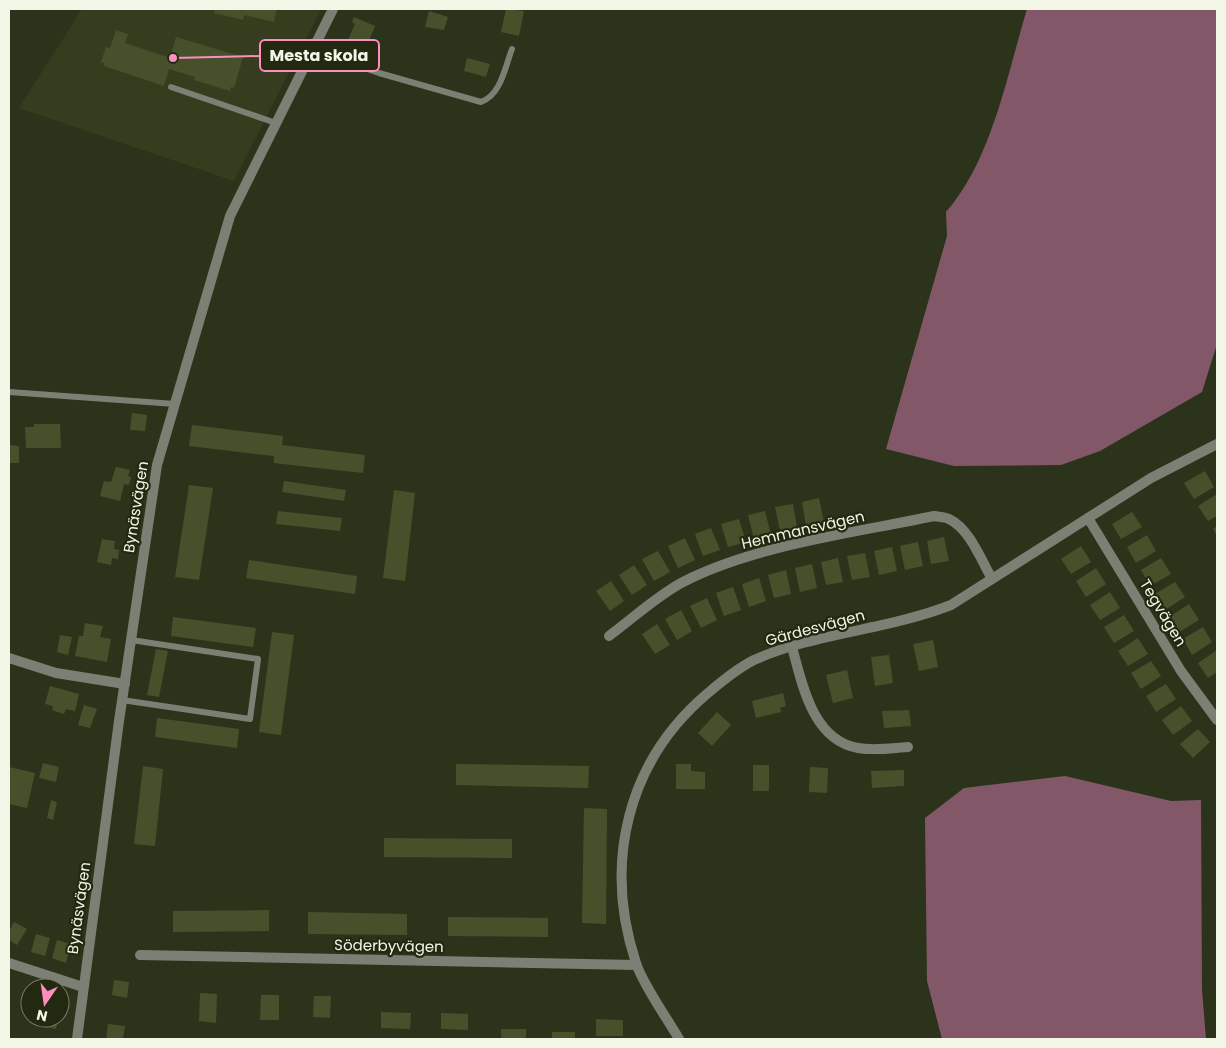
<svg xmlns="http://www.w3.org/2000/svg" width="1226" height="1048" viewBox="0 0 1226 1048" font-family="Poppins,sans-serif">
  <rect width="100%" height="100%" fill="#2c331b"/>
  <polygon fill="#353d1e" points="82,9 321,9 234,181 19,108"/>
  <g fill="#825868">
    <path d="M1027,9h190v335l-15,48 -102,59 -39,14 -107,1 -68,-17 61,-213 -1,-24c46,-52 61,-137 81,-203z"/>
    <polygon points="1065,776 1171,801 1201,800 1202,990 1206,1039 942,1039 927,981 925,818 964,788"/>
  </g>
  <g fill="#46512b">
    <polygon points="215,9 277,9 274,22 244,15 243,20 214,13"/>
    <polygon points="506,9 524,11 519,36 501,32"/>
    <polygon points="429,11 448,17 444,30 425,27"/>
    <polygon points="354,17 375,26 366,48 348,40 355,24 352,22"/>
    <polygon points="116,30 128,34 125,43 170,58 176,37 243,57 234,88 231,87 230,91 194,80 195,77 169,69 164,86 104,66 104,63 101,62 106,47 110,48"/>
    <polygon points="467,58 490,64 486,77 464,71"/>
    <polygon points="132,413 147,415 145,431 130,430"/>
    <polygon points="34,424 60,424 61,448 26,448 25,427 34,427"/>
    <polygon points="192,425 283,436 282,445 365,455 363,473 274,463 274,456 189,446"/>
    <polygon points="9,445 19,446 19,463 9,463"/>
    <polygon points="116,467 130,470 128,476 131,477 129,485 124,484 120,501 100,496 104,481 111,482"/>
    <polygon points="1205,471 1214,487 1194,499 1184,483"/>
    <polygon points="284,481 346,490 344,501 282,492"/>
    <polygon points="189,485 213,488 199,580 175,577"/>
    <polygon points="394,490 415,493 405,581 383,578"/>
    <polygon points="1217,494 1217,516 1208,521 1198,506"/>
    <polygon points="819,498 824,522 806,526 802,502"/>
    <polygon points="793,504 797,527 780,531 775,507"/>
    <polygon points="278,511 342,518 340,531 276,524"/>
    <polygon points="765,511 771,535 754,539 748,515"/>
    <polygon points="1132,512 1142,527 1121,539 1112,524"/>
    <polygon points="739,519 746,542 728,547 721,524"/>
    <polygon points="1217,526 1217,536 1213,529"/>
    <polygon points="711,528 720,550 703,556 695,534"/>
    <polygon points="1147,535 1156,551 1136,563 1127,547"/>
    <polygon points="944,537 949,561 931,564 927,541"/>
    <polygon points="685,538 695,560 678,568 668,546"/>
    <polygon points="102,539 115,541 114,549 119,550 118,559 112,558 111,565 97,562"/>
    <polygon points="918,542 923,566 905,570 900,546"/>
    <polygon points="1081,546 1091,562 1071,574 1061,559"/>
    <polygon points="892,547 897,571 879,575 874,551"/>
    <polygon points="658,551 670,572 654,581 642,559"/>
    <polygon points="865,553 870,577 852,580 847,556"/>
    <polygon points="838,558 843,582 826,585 821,562"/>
    <polygon points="1161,558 1171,574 1150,586 1141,570"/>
    <polygon points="249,560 357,576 355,594 246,578"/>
    <polygon points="812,564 817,588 800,592 795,568"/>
    <polygon points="634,565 647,585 632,595 619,575"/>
    <polygon points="1096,568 1106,584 1086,597 1076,581"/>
    <polygon points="786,570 791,594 774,598 768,575"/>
    <polygon points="759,578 766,601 749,607 742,584"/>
    <polygon points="611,581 624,601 610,611 596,591"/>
    <polygon points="1175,582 1185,597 1165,610 1155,594"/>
    <polygon points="733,587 741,610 724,616 716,593"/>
    <polygon points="1110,592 1120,608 1100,620 1090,605"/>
    <polygon points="707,598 717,620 701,628 690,606"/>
    <polygon points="1189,604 1199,620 1179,632 1169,617"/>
    <polygon points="681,610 692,631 677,640 665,619"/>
    <polygon points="1124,615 1134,631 1114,643 1104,627"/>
    <polygon points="173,617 256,628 253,647 171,636"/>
    <polygon points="85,623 103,626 100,637 111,639 107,662 75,656 79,636 83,636"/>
    <polygon points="657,624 670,645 655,654 642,634"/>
    <polygon points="1203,627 1212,642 1192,655 1183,639"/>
    <polygon points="272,632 294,635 281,735 259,732"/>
    <polygon points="60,635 72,637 68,655 57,652"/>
    <polygon points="1138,638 1148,654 1128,666 1118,651"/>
    <polygon points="933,640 938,667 919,671 913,644"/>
    <polygon points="156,649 168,651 159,697 147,695"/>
    <polygon points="1217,650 1217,672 1208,678 1198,663"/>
    <polygon points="889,655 893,683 875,686 871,657"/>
    <polygon points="1151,661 1161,676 1141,689 1131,673"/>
    <polygon points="847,670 853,698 833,703 826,675"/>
    <polygon points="1166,684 1176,699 1156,712 1146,696"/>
    <polygon points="50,686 79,694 75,711 66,709 64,714 52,710 53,706 45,704"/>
    <polygon points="783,693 786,706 780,708 781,712 756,718 752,701"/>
    <polygon points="84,705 97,709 90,728 78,725"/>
    <polygon points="1181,706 1192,721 1173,735 1162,720"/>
    <polygon points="909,710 911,726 884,728 882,711"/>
    <polygon points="717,712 731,725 712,746 698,733"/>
    <polygon points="157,718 239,729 237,748 155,737"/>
    <polygon points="1198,729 1210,742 1193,758 1180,744"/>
    <polygon points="43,763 59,767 56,782 39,778"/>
    <polygon points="456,764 589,766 588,788 456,785"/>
    <polygon points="676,764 691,764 691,771 705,772 705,789 676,789"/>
    <rect x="753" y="765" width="16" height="26"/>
    <polygon points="143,766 163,769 155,846 134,844"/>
    <polygon points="9,767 35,773 27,808 9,804"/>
    <polygon points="810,767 828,768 827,793 809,792"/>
    <polygon points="904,770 904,786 872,788 871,771"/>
    <polygon points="51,800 57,802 53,820 47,818"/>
    <polygon points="584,808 607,809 606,924 582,923"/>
    <polygon points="384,838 512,839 512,858 384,857"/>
    <polygon points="269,910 269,931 173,932 173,911"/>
    <polygon points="308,912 407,914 407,935 308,934"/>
    <polygon points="448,917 548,918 548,937 448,936"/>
    <polygon points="14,922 27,929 17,945 9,940 9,931"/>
    <polygon points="36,934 50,938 45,956 31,952"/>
    <polygon points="57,940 71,944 66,963 52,958"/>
    <polygon points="114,980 129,982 127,998 112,995"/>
    <polygon points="200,993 217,994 216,1023 199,1021"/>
    <polygon points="261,995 279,995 279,1020 260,1020"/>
    <polygon points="314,996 331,996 330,1018 313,1017"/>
    <polygon points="381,1012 411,1013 410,1029 381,1028"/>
    <polygon points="441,1013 468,1014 468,1030 441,1029"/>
    <polygon points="44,1018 58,1018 56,1029 43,1027"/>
    <polygon points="596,1019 623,1020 623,1036 596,1036"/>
    <polygon points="108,1024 125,1026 123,1039 106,1039"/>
    <rect x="501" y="1029" width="25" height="10"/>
    <rect x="552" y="1032" width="23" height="7"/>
  </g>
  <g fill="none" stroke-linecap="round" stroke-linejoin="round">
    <g stroke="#7c8074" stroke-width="6">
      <path d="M314,51l65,22 102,29c20,-7 24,-35 31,-53"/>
      <polyline points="171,87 276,123"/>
      <polyline points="9,392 175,404"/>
      <polyline points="122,700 250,719 258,659 131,640"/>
    </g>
    <g stroke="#7c8074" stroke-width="10">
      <polyline points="1088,518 1181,671 1217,720"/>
      <path d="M609,636c23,-17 49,-41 74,-54 72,-37 171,-49 251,-66 5,1 11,1 15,3 21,10 32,41 43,60"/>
      <path d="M792,647c10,36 20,93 66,101 17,3 34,0 50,-1"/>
      <polyline points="9,658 56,673 125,684"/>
      <polyline points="140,955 636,965"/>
      <polyline points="9,963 83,987"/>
      <polyline points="77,1039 119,721 157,465 230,216 333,9"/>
      <path d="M679,1039c-12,-21 -36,-54 -43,-76 -33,-100 -9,-202 72,-270 14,-12 30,-25 46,-33 60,-27 133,-30 197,-55l200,-127 66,-34"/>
    </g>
  </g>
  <g text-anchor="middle" stroke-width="4.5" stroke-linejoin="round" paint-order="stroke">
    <g font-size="15" fill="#f1f6e7" stroke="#232911">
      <text transform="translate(136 507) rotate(-81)" y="5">Bynäsvägen</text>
      <text transform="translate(803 530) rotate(-13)" y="5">Hemmansvägen</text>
      <text transform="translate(1163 613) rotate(59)" y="5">Tegvägen</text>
      <text transform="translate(815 628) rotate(-15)" y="5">Gärdesvägen</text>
      <text transform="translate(79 908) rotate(-82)" y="5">Bynäsvägen</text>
      <text transform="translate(389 946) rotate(1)" y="5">Söderbyvägen</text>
    </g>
  </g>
  <path fill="none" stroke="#fe8ebd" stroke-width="2" d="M173 58L260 56"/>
  <circle fill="#fe8ebd" stroke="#232911" stroke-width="2" cx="173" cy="58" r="5"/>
  <rect fill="#232911" stroke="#fe8ebd" stroke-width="2" x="260" y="40" width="119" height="31" rx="5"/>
  <g font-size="16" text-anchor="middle" font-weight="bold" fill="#f1f6e7">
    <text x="319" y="61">Mesta skola</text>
  </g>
  <rect width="1226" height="1048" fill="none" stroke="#f1f6e7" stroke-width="20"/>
  <g transform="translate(45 1003) rotate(193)"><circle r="24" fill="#232911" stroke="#757b67"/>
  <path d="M0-4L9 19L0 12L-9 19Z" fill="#fe8ebd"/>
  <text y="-8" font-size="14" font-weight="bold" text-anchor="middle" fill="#f1f6e7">N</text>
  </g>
</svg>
